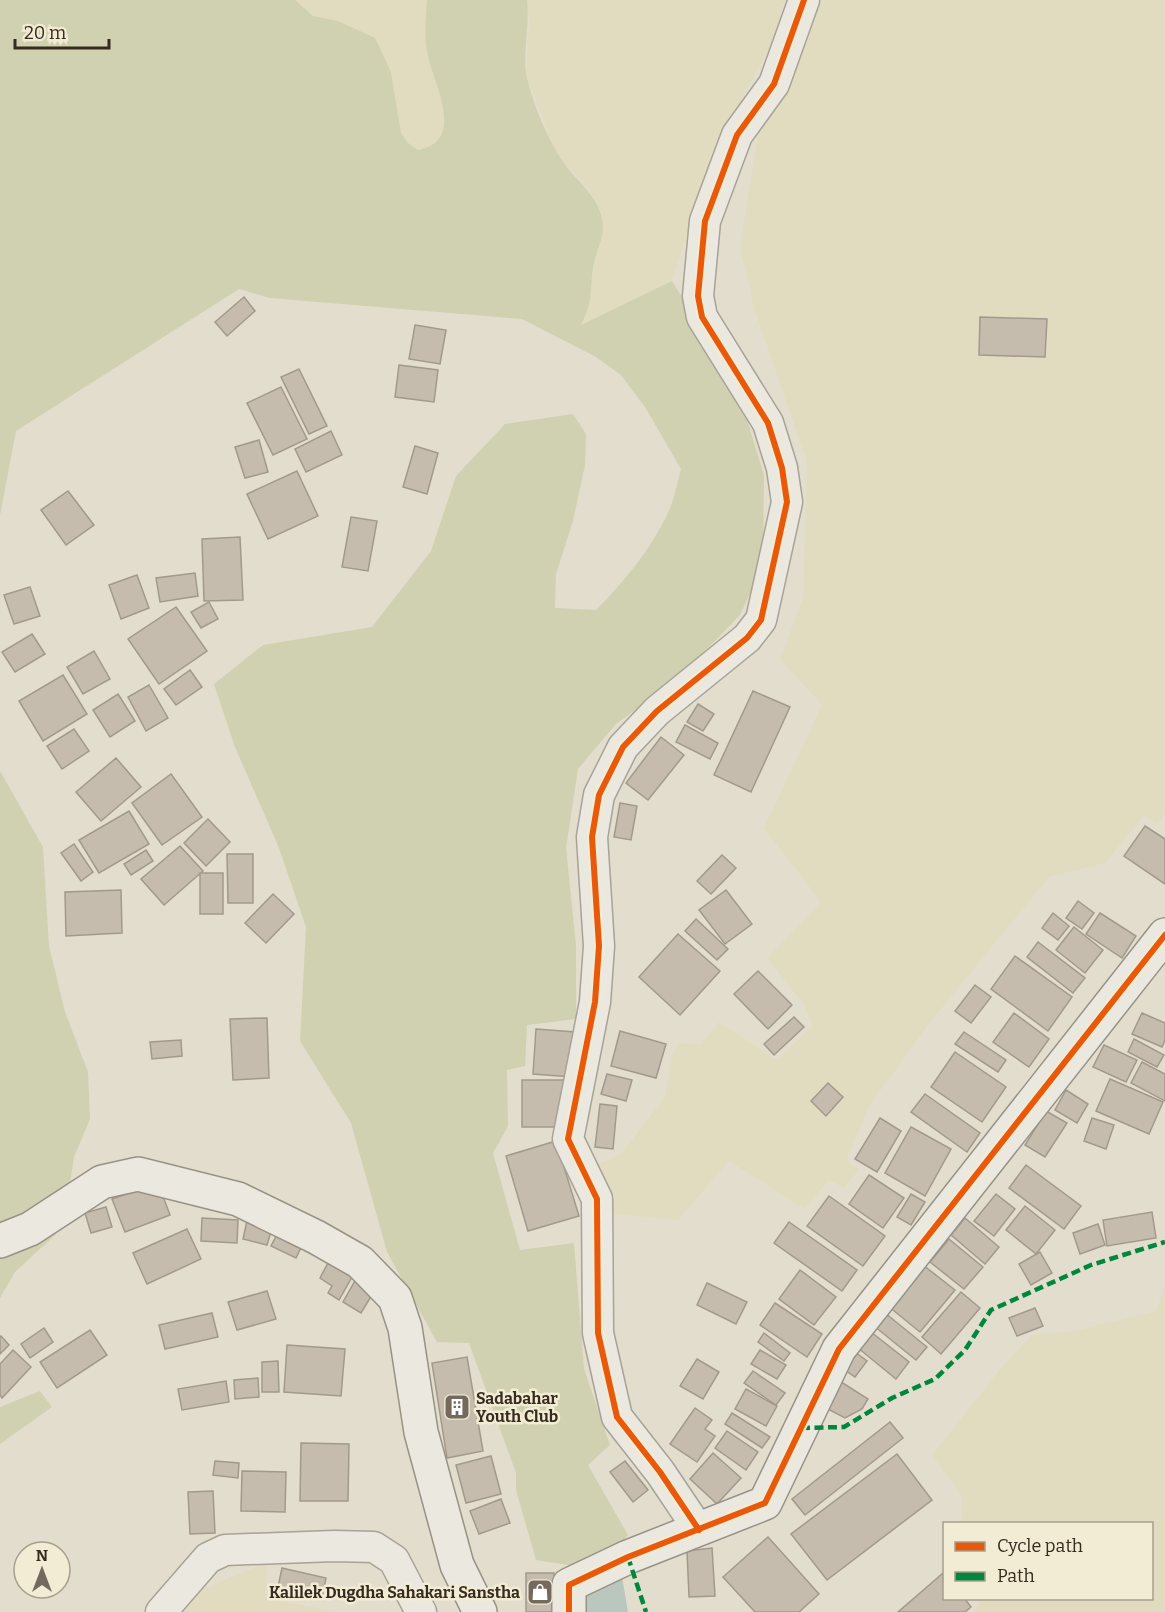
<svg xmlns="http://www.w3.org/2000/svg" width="1165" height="1612" viewBox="0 0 1165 1612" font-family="Bitter,serif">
  <rect width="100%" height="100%" fill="#e3ddcd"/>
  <g fill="#e1dcbf">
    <polygon points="295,0 427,0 427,52 445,114 445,127 440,139 431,148 418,150 408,143 401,133 391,72 338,21 313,16"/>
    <polygon points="527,0 785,0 771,46 713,150 672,281 580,326 603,228 597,203 583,182 565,164 552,143 526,75 529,17"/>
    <polygon points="821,0 1165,0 1165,812 1158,824 1144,816 1105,863 1049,877 931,1021 869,1106 846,1161 859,1169 844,1188 829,1180 804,1209 729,1161 678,1220 613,1214 594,1166 621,1154 665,1097 672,1056 679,1043 701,1044 719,1022 777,1060 813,1025 803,1003 767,958 821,902 764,828 822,705 780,659 803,598 807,461 755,311 740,248 758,134"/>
    <polygon points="1165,1284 1165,1612 974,1612 979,1605 978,1599 1152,1598 1152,1524 962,1523 961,1495 932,1455 1001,1368 1032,1335 1074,1331 1156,1311"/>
    <polygon points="267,1562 266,1598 338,1612 175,1612 191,1594"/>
  </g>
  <g fill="#d0d1b1">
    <path d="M0,0h295l18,16 25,5 37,17 16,34 10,61 7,10 10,7c50,-9 14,-68 9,-99 -3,-17 -1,-34 0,-51h100c3,24 -5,58 0,78 7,29 20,59 36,84 15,21 39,36 40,65 0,12 -8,28 -10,41 -4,26 1,31 -12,57l91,-44 64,103 28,91 -1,90 -23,50 -60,62 -64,47 -38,45 -12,79 10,97v74l-49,6 -2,41 -18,4 1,56 -15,27 27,97 54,-7 10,126 26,76 -22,20 40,70 -11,13 -49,17 -32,-5 -20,-70v-17l-47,-130 -32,-1 -50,-90 -36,-129 -51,-82 6,-114 -27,-79 -44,-101 -21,-63 49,-39 109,-18 59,-76 25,-75 49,-52 68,-10 13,20 -1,31 -12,56 -17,53 -1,34 41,2c28,-28 55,-61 72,-97 6,-13 9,-29 13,-44l-36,-62 -24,-32 -25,-18 -74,-38 -252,-21 -31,-9 -223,142 -16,84z"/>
    <polygon points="0,771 43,847 49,946 65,1012 88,1072 90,1119 74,1157 66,1209 55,1235 15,1272 0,1298"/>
    <polygon points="40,1391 52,1407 0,1444 0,1407"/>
  </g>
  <polygon fill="#b9c7bf" points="617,1548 628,1612 580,1612 568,1565"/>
  <g fill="#c6bcae" stroke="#a2998d" stroke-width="1.5">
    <polygon points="244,297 255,311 227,336 215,322"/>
    <polygon points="980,317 1047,319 1045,357 979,355"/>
    <polygon points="415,325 446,330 440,364 409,359"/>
    <polygon points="399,365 438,370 434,402 395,397"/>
    <polygon points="299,369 327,426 309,434 281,377"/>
    <polygon points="281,387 307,439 273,455 247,403"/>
    <polygon points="331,431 342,455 306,472 295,449"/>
    <polygon points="259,440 268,472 245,478 235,447"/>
    <polygon points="415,446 438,453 427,494 403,487"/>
    <polygon points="297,471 318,516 268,539 247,494"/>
    <polygon points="68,491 94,525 66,545 41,510"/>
    <polygon points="351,517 377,521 368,571 342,567"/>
    <polygon points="240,537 243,600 204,601 202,539"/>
    <polygon points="195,573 198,596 160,602 156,578"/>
    <polygon points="137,575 149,608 121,619 109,585"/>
    <polygon points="30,587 40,616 14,624 4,595"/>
    <polygon points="209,602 218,619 201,628 191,612"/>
    <polygon points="176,607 207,651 159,684 128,639"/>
    <polygon points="32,634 45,654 15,672 2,652"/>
    <polygon points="94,651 110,679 83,694 67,667"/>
    <polygon points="190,670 202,687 176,705 164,689"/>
    <polygon points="63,675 87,714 43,741 19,701"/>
    <polygon points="149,685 168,718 146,731 128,697"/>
    <polygon points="753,691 790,707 751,792 714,775"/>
    <polygon points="118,694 135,721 110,737 93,710"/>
    <polygon points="698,704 714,714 703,731 687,722"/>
    <polygon points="685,725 718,743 710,759 676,742"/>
    <polygon points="74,729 89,751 62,769 47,746"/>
    <polygon points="661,737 684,755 648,800 626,783"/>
    <polygon points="116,758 141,787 101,821 76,792"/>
    <polygon points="171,774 202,817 162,845 132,803"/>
    <polygon points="620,803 637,806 631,840 614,837"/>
    <polygon points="129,811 149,844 99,873 79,840"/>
    <polygon points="208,819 230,842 206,866 184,843"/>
    <polygon points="1145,826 1165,839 1165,884 1124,856"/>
    <polygon points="74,844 93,872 81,881 61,853"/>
    <polygon points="180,846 203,871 164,905 141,879"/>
    <polygon points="146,850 153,861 131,875 124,864"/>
    <polygon points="227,854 253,854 253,903 228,903"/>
    <polygon points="722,855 736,868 711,894 697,881"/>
    <rect x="200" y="873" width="23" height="41"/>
    <polygon points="121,890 122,933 66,936 65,892"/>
    <polygon points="726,890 752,924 725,944 699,910"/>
    <polygon points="273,894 294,914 266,943 245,923"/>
    <polygon points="1078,901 1094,913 1082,929 1066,918"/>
    <polygon points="1053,913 1069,926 1058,940 1042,928"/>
    <polygon points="1100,913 1136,936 1122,958 1086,934"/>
    <polygon points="696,919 728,949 717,960 685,931"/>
    <polygon points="1074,927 1103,950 1085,973 1056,950"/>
    <polygon points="678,934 720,971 680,1015 639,977"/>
    <polygon points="1038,942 1085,978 1073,993 1027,957"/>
    <polygon points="1015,956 1072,997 1048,1031 991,989"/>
    <polygon points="758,971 792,1005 768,1029 734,994"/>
    <polygon points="975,985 991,997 971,1023 955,1011"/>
    <polygon points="1014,1013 1049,1039 1029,1067 993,1042"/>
    <polygon points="1142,1013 1165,1023 1165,1040 1162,1047 1132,1034"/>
    <polygon points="794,1017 804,1027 774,1055 764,1044"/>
    <polygon points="267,1018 269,1078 233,1080 230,1019"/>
    <polygon points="536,1029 575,1032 572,1077 533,1074"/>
    <polygon points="620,1031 666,1044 656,1078 611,1066"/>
    <polygon points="964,1032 1006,1060 998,1072 955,1044"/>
    <polygon points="1134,1039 1164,1055 1157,1067 1128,1052"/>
    <polygon points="181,1040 182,1056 152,1059 150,1042"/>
    <polygon points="1104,1045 1137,1060 1126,1082 1093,1067"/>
    <polygon points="955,1052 1006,1087 982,1122 931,1087"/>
    <polygon points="1142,1062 1165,1074 1165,1101 1131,1083"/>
    <polygon points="607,1074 632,1080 626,1101 601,1094"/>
    <polygon points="1110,1079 1163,1102 1149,1134 1096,1111"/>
    <rect x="522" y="1080" width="43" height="47"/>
    <polygon points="828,1083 843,1097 826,1116 811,1101"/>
    <polygon points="1066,1090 1088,1104 1077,1123 1055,1110"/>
    <polygon points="925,1094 980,1133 967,1152 911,1112"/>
    <polygon points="600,1104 617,1106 613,1149 595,1147"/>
    <polygon points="1046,1111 1067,1123 1045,1157 1025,1145"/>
    <polygon points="880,1118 901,1131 877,1172 855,1159"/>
    <polygon points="1092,1118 1114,1125 1106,1149 1084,1141"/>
    <polygon points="911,1127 951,1149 925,1196 885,1173"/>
    <polygon points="556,1141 579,1216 528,1231 506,1156"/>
    <polygon points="1026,1165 1081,1206 1064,1229 1009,1188"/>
    <polygon points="869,1175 904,1198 883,1228 849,1204"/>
    <polygon points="158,1183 170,1215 125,1232 112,1199"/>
    <polygon points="911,1194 925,1202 911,1225 897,1217"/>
    <polygon points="996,1194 1015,1209 994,1236 974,1221"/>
    <polygon points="829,1196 885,1236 863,1266 807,1226"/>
    <polygon points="1025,1206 1055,1230 1036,1254 1006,1230"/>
    <polygon points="106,1207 112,1227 91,1233 85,1213"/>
    <polygon points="1152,1212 1156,1238 1107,1246 1103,1220"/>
    <polygon points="202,1218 238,1220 237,1243 201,1241"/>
    <polygon points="965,1218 999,1247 985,1264 951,1235"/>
    <polygon points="247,1221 272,1228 267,1245 243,1239"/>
    <polygon points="789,1222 857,1270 842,1291 774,1243"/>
    <polygon points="1098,1224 1105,1245 1080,1254 1073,1233"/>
    <polygon points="187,1229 201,1259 147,1284 133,1253"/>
    <polygon points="280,1229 304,1241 296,1258 271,1246"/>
    <polygon points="949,1239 983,1267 964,1289 930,1262"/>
    <polygon points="1040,1252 1052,1273 1031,1285 1019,1264"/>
    <polygon points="328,1263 352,1277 339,1300 328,1293 332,1286 320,1278"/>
    <polygon points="923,1265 955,1290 920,1332 888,1306"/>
    <polygon points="800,1270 836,1297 814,1325 779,1299"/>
    <polygon points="356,1279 375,1290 361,1313 343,1302"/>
    <polygon points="707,1283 747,1302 736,1324 697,1305"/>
    <polygon points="267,1291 276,1319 237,1330 228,1302"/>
    <polygon points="961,1292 980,1308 941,1354 922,1337"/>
    <polygon points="775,1303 822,1334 807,1357 760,1325"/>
    <polygon points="1035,1308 1043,1326 1017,1336 1009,1318"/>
    <polygon points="212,1313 218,1337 165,1349 159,1325"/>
    <polygon points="885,1313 927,1347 916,1360 874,1326"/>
    <polygon points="44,1328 53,1342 30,1358 21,1344"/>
    <polygon points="90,1330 107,1355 57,1388 40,1362"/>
    <polygon points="871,1332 909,1362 896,1379 858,1348"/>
    <polygon points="764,1333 790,1353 784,1361 758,1342"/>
    <polygon points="1,1336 9,1345 0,1354 0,1337"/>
    <polygon points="287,1345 345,1349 341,1396 284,1392"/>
    <polygon points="13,1350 31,1367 2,1398 0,1395 0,1364"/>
    <polygon points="760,1350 786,1365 777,1379 751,1364"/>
    <polygon points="855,1352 867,1361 855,1377 842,1368"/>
    <polygon points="467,1357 483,1451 447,1458 432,1363"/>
    <polygon points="697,1359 719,1372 703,1399 680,1386"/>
    <polygon points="278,1361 279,1392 262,1392 262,1362"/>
    <polygon points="753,1371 785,1393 776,1405 744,1383"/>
    <polygon points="258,1378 259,1397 235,1399 234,1380"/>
    <polygon points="838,1380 868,1399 862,1409 845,1418 822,1406"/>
    <polygon points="226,1381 229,1402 182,1410 178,1389"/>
    <polygon points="746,1389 777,1406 766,1426 735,1409"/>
    <polygon points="695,1408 712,1420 705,1429 715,1436 697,1462 670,1444"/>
    <polygon points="732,1413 770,1437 762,1448 725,1424"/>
    <polygon points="890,1422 903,1438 805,1515 792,1499"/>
    <polygon points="727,1431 758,1452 746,1470 715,1448"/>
    <polygon points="301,1443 349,1444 348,1501 300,1501"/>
    <polygon points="713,1453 741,1478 717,1504 690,1479"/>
    <polygon points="897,1454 932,1500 827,1580 791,1534"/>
    <polygon points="491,1456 501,1494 466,1503 456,1465"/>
    <polygon points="215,1461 239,1463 238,1478 213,1475"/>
    <polygon points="625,1461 648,1490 633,1502 610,1472"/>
    <polygon points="242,1471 286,1472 285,1512 241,1511"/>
    <polygon points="213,1491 215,1533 190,1534 188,1492"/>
    <polygon points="501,1499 510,1523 479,1534 470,1511"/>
    <polygon points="768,1537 819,1594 799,1612 755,1612 723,1577"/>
    <polygon points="712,1548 715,1596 689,1597 687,1551"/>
    <polygon points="282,1568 326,1578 322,1597 278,1587"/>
    <rect x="526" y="1573" width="28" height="39"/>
    <polygon points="943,1573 944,1598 964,1598 971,1607 965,1612 898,1612"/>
  </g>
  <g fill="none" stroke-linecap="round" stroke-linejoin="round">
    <g stroke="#a8a297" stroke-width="33">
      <g id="street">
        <polyline points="699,1530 660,1472 617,1417 598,1333 597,1199 568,1139 595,1002 599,946 592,837 599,795 623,747 657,711 747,638 761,620 787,502 782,468 768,423 702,317 698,296 705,221 737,135 774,84 804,0"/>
        <polyline points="161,1612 208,1558 225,1550 334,1546 374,1547 394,1560 421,1612"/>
      </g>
    </g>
    <g stroke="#989286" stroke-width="36">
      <g id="secondary">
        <polyline points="0,1241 30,1229 102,1182 138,1174 238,1199 316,1237 360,1262 395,1298 405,1328 421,1432 457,1565 480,1612"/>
        <polyline points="569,1612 569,1585 628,1557 765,1503 839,1349 1165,935"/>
      </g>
    </g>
    <use href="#street" stroke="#ebe8df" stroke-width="30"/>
    <use href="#secondary" stroke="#ebe8df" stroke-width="33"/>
    <g stroke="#00873e" stroke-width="4.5" stroke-dasharray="9 4.5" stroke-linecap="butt">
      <polyline points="801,1428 844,1427 892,1398 935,1379 965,1350 991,1310 1091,1265 1165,1242"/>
      <polyline points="628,1557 646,1612"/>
    </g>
    <g stroke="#f3ecd4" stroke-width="10">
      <g id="cycleway">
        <polyline points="699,1530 660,1472 617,1417 598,1333 597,1199 568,1139 595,1002 599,946 592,837 599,795 623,747 657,711 747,638 761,620 787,502 782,468 768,423 702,317 698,296 705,221 737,135 774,84 804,0"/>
        <polyline points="569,1612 569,1585 628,1557 765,1503 839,1349 1165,935"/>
      </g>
    </g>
    <use href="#cycleway" stroke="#e8590c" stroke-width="6"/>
  </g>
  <defs>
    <g id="building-square" transform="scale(1.35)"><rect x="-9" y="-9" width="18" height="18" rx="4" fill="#73695c" stroke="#f3ecd4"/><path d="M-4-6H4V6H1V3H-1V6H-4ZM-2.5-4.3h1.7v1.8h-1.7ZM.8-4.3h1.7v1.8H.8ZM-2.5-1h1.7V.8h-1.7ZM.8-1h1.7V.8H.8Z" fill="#fff"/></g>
    <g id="shop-square" transform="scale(1.35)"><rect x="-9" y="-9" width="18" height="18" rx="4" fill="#73695c" stroke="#f3ecd4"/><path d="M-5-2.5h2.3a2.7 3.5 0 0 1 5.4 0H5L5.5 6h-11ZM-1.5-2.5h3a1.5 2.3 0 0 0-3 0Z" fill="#fff"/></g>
  </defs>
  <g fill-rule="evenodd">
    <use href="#building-square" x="457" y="1407"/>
    <use href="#shop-square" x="540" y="1592"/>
  </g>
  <g text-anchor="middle" stroke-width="5" stroke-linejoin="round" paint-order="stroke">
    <g font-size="16" font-weight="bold" fill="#362b1f" stroke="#f3ecd4" text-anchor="start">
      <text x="476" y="1404">Sadabahar<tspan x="476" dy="18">Youth Club</tspan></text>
      <text x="520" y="1598" text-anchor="end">Kalilek Dugdha Sahakari Sanstha</text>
    </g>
  </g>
  <rect x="943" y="1522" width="210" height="78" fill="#f3ecd4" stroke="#a79f8c" stroke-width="1.5"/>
  <rect x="955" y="1542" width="30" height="9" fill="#e8590c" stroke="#a79f8c" stroke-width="1.5"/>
  <text x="997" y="1552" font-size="18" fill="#362b1f">Cycle path</text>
  <rect x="955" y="1572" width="30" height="9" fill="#00873e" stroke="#a79f8c" stroke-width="1.5"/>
  <text x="997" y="1582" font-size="18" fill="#362b1f">Path</text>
  <g transform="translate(42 1570)"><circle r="28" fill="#f3ecd4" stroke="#a79f8c" stroke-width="1.5"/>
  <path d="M0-4.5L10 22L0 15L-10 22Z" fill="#73695c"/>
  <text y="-9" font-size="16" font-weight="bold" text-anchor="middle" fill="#362b1f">N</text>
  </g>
  <path d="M15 39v9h94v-9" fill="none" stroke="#362b1f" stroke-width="3"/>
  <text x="24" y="39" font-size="18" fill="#362b1f" stroke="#f3ecd4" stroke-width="4.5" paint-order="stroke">20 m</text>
</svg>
